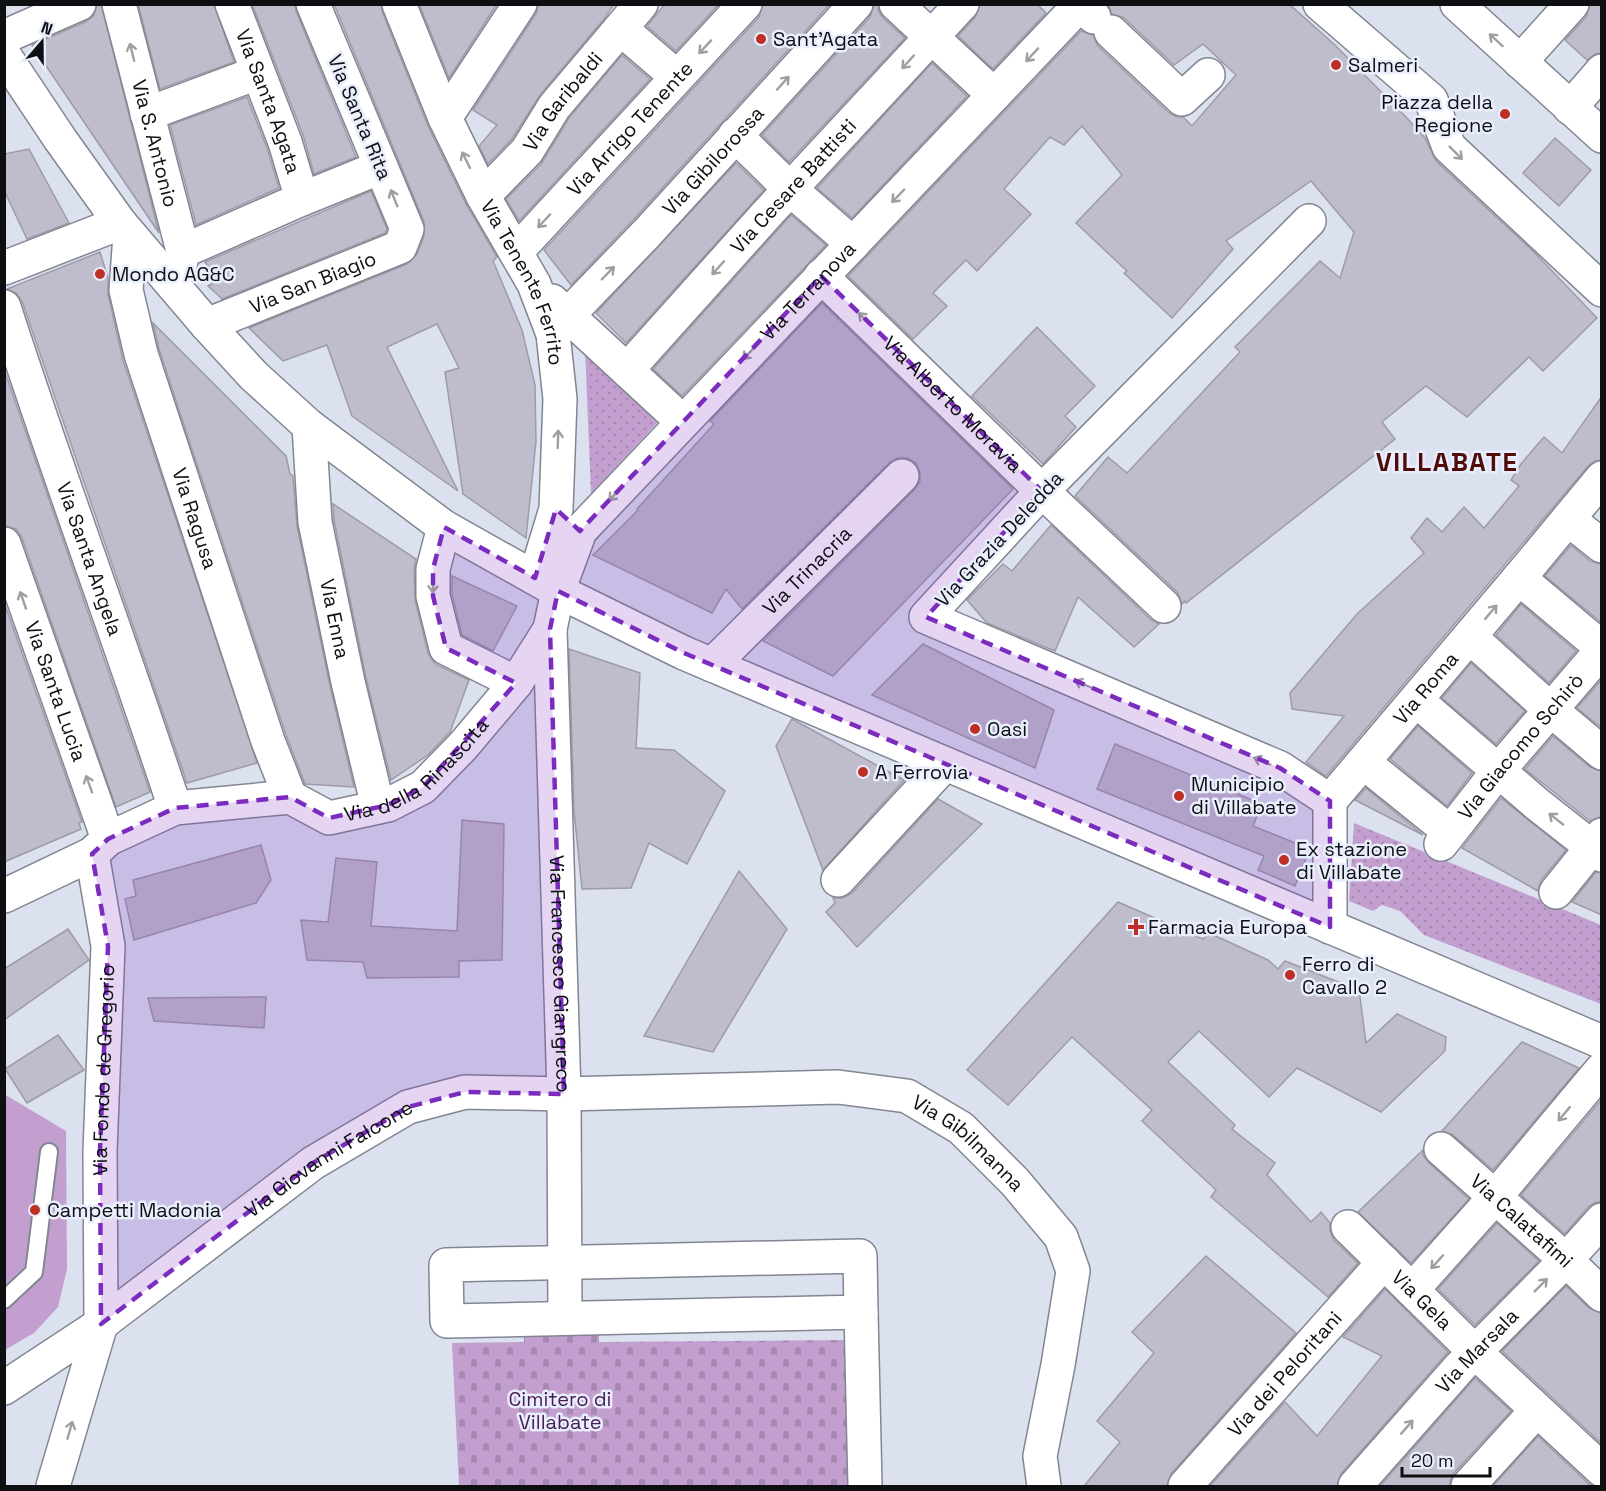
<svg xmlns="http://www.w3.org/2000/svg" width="1606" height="1491" viewBox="0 0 1606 1491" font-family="'Space Grotesk',sans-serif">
  <defs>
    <pattern id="cemetery-stones" width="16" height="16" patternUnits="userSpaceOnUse" patternTransform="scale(1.5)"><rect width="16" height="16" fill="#c29fcf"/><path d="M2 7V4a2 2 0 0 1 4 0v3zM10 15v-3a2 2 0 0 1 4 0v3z" fill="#a688b1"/></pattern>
    <pattern id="garden-dots" width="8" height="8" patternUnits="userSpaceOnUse" patternTransform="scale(1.5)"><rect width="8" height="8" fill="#c29fcf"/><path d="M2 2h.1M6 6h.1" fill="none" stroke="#a688b1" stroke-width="1.8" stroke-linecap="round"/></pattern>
  </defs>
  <rect width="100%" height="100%" fill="#dbe1ef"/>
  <polygon fill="#c29fcf" points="4,1094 66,1131 67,1269 58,1307 34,1333 5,1350"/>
  <polygon fill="url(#cemetery-stones)" points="524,1326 599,1326 599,1342 847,1340 851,1486 459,1486 452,1343 524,1342"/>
  <g fill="url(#garden-dots)">
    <polygon points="585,347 657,423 591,494"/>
    <polygon points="1354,823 1601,925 1601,1004 1424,935 1400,911 1382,905 1373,911 1349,901"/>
  </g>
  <g fill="#bfbdcb" stroke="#9e9ba9" stroke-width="1.5">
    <polygon points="97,4 101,4 159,233 32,45 87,21 94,15"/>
    <polygon points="138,4 214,4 234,62 160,89"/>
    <polygon points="252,4 295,4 296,11 356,157 314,174 303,135"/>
    <polygon points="334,4 381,4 382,11 428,126 466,204 497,257 493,261 522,330 535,385 536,441 526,538 463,494 445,372 459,368 437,324 387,347 458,491 352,416 327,345 283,361 249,328 407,264 417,254 424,236 424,222"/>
    <polygon points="419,4 497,4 449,78"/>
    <polygon points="539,4 614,4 604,19 540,95 512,139 488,164 479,146 497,125 473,110 536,14"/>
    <polygon points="665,4 719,4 676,51 647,26"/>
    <polygon points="763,4 830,4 633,220 571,285 544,250 759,17"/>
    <polygon points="874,4 878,4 878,10 883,18 905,38 789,162 762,135 870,17"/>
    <polygon points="980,4 1037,4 1046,13 993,69 958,36 976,16"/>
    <polygon points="1108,4 1289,4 1335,45 1406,117 1425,138 1436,161 1534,252 1597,318 1543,371 1529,357 1467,417 1426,386 1382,422 1395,439 1186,603 1185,601 1182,604 1177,592 1075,496 1108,457 1127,473 1240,352 1235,347 1320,261 1340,278 1354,232 1311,181 1226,241 1233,249 1172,318 1124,273 1127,271 1076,223 1122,175 1082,126 1064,145 1050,137 1004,189 1031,214 977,271 966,260 933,293 947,306 913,339 848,276 1081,31 1093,35 1098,46 1169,113 1177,117 1183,117 1192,126 1236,75 1203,44 1174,65 1124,18 1112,14"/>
    <polygon points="1590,4 1602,4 1602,53 1595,54 1587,60 1565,40 1586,17"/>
    <polygon points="622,55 650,79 519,221 506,199 541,164 569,118"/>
    <polygon points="932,63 967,96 852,218 817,188"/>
    <polygon points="247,97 267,148 279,188 196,225 170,125"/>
    <polygon points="1555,138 1591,170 1559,206 1523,173"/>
    <polygon points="29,149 69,223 27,239 4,190 4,154"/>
    <polygon points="736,163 764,190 626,343 596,313"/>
    <polygon points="371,191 387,229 385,233 222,299 208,286 218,280 205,262"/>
    <polygon points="791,215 826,245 682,396 653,369"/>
    <polygon points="100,252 108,278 108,294 123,360 257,763 187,783 22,301 16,293 7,289"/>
    <polygon points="822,303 1013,489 833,676 763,641 915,489 920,481 920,472 916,463 907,458 898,458 889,463 742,609 726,589 712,613 593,555 638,510 637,509 714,424 710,421"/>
    <polygon points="153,323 286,456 290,474 293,476 297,526 330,686 354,787 305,784 286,735 159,349"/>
    <polygon points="1037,327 1095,386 1065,416 1076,427 1043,464 972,396"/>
    <polygon points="4,369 150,792 116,807 22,538 16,529 4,526"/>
    <polygon points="1602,396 1602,460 1595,461 1588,466 1326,776 1306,762 1344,716 1292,709 1290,693 1357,614 1424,553 1411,538 1427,518 1442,532 1464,507 1484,528 1519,486 1511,480 1521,464 1544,437 1562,453"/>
    <polygon points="333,504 416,559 414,569 415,600 428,653 432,660 437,665 469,680 450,732 428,755 391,780 366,678 334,520"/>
    <polygon points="1051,525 1151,620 1159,624 1134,647 1078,597 1055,651 987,623 967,600 1003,564 1012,571"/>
    <polygon points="1571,545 1590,561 1602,564 1602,623 1545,576"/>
    <polygon points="452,576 517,606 493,651 462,635 452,594"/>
    <polygon points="4,602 82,822 79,823 81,829 4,862"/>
    <polygon points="1521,604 1576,651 1549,683 1496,635"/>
    <polygon points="923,644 1054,710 1035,768 872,695"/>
    <polygon points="569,649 640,673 636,748 674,750 725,791 687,864 649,843 631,888 582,889 574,811"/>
    <polygon points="1471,663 1525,711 1496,744 1442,698"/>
    <polygon points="1602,679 1602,728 1577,708"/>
    <polygon points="792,719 904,780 823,870 776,746"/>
    <polygon points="1418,726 1472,773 1447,806 1390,759"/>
    <polygon points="1553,736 1590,767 1602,771 1602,815 1600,817 1590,821 1525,769"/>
    <polygon points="1115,744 1262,804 1253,826 1310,849 1295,886 1258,870 1264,856 1097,789"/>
    <polygon points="1366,788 1423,835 1355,800"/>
    <polygon points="1501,798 1566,850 1541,880 1538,891 1462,848"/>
    <polygon points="938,799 982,824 857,947 826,912 835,903 833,898 843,898 852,893"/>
    <polygon points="462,820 504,824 502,960 459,961 459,977 367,978 363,962 307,960 301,920 328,922 336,858 377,862 371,926 457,931"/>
    <polygon points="261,845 271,880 256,903 134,940 125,899 136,896 133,880"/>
    <polygon points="739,871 787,929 713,1052 644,1036"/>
    <polygon points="1596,872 1602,873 1602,915 1572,902"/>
    <polygon points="1118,902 1203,939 1209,933 1268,960 1278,969 1285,961 1359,990 1366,1043 1397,1014 1446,1037 1445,1051 1381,1112 1297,1068 1269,1097 1199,1031 1168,1062 1235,1125 1232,1129 1275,1163 1267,1175 1311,1222 1321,1212 1330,1223 1330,1231 1334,1240 1358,1263 1328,1297 1211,1197 1216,1190 1142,1121 1152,1110 1072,1037 1008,1105 967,1070"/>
    <polygon points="68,929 89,960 4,1020 4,969"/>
    <polygon points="266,997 264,1028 154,1021 148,998"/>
    <polygon points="58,1035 84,1070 27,1103 5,1069"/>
    <polygon points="1522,1042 1579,1068 1493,1170 1453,1135 1442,1131"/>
    <polygon points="1602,1099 1602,1202 1596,1202 1588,1207 1565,1234 1521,1195"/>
    <polygon points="1423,1150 1423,1155 1429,1163 1469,1199 1411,1263 1358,1212"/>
    <polygon points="1497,1223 1539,1261 1475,1325 1438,1289"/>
    <polygon points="1206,1256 1296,1333 1171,1474 1167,1486 1084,1486 1120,1442 1097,1421 1154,1353 1132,1332"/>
    <polygon points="1566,1286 1589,1308 1602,1313 1602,1444 1502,1351"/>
    <polygon points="1385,1289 1448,1352 1341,1474 1337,1486 1210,1486 1285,1402 1317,1436 1382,1356 1343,1337"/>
    <polygon points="1475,1378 1511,1411 1454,1473 1450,1481 1450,1486 1380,1486"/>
    <polygon points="1538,1436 1589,1484 1594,1486 1493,1486"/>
  </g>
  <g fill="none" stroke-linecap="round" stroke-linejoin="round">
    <g stroke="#828693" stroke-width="20">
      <polyline id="service" points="4,1300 34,1272 49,1152"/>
    </g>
    <g stroke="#828693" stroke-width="36">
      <g id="minor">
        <path id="s1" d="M119,4l64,247 -4,19 -9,11"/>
        <path id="s2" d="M232,4l53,138 17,57"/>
        <path id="s3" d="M399,4l46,114 38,78 51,88 19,50 7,65 -4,110 -21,69"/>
        <polyline points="896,4 994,95"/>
        <polyline points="1320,4 1431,100 1449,147 1602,290"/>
        <polyline points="621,29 677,77"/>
        <polyline points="1111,32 1182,99 1208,75"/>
        <polyline points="4,37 79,4"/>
        <polyline points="1520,62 1572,4"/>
        <polyline points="1570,108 1602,71"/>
        <polyline points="147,114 257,73"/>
        <polyline points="445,118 520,4"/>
        <polyline points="735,135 790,189 853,244"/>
        <path id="s4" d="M483,196l44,-45 27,-44 87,-103"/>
        <polyline points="1309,221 1042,491 926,617 1280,768 1330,801"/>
        <path id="s5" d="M130,235l-4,55 15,64 127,387 22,56"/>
        <polyline points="183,251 302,199 381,167"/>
        <path id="s6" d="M516,252l229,-248"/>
        <polyline points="4,268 120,223"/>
        <path id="s7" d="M821,276l221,215 122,115"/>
        <polyline points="552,301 683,422"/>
        <path id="s8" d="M4,307c54,168 116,333 171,501"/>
        <path id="s9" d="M207,325l193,-78 7,-18 -94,-225"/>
        <path id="s10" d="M553,334l15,-19 79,-82 209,-229"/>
        <path id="s11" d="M627,370l139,-155 196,-211"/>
        <path id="s12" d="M309,426l6,96 33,160 30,125"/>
        <polyline points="1568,519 1602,546"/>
        <polyline points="444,527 433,569 433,596 446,648 516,683"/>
        <path id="s13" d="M4,544l104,295"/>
        <polyline points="1519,578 1602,648"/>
        <path id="s14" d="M550,629l14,465 1,224"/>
        <polyline points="1470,637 1551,710 1602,753"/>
        <path id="s15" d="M712,665l190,-189"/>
        <polyline points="1416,700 1537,804 1602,855"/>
        <polyline points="1363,762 1450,832"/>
        <path id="s16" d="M1441,844l57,-73 104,-121"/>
        <polyline points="838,880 945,764"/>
        <polyline points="1556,892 1602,835"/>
        <path id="s17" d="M4,896l88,-42 16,-15 67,-31 115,-11 39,21 59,-13 35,-18 40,-41 53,-63 34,-54 8,-38 22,-60 492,-518 9,-8 13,12"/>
        <path id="s18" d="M1330,927v-126l189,-223 83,-100"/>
        <path id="s19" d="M1441,1149l125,111 36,35"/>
        <path id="s20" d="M1348,1227l127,125 127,118"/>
        <polygon points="860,1256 861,1312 447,1321 446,1265"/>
        <polyline points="1412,1290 1495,1197 1602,1069"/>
        <polyline points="861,1312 865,1486"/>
        <path id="s21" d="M4,1388l97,-64 212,-161 95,-56 57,-15 99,2 274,-7 69,9 54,32 54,54 46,55 12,34 -15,94 -18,91 4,30"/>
        <path id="s22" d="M53,1486l48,-162 -1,-173 8,-205 -16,-92"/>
        <path id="s23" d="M1185,1486l199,-224"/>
        <path id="s24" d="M1355,1486l105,-119 106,-107 36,-40"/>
        <polyline points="1468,1486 1537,1410"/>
      </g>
    </g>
    <g stroke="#828693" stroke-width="36">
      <g id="secondary">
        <polyline points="1457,4 1602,136"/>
        <polyline points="4,55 60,139 120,223 207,325 254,376 309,426 444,527 558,591 684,653 1602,1042"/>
      </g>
    </g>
    <use href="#service" stroke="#fff" stroke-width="16"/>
    <use href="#minor" stroke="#fff" stroke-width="33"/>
    <use href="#secondary" stroke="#fff" stroke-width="33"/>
  </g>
  <defs><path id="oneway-shaft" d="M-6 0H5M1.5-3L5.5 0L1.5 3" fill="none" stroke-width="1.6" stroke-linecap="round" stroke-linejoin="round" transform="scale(1.5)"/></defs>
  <g stroke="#9e9fa1">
    <use href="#oneway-shaft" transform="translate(1496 40) rotate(-138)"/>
    <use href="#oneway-shaft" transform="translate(705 47) rotate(133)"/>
    <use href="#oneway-shaft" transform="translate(132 52) rotate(-104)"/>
    <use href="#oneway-shaft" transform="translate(1032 55) rotate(133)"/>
    <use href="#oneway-shaft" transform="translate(908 62) rotate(132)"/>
    <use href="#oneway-shaft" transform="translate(783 83) rotate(-48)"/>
    <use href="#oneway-shaft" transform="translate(1456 153) rotate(45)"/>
    <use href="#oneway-shaft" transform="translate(466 160) rotate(-116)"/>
    <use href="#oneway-shaft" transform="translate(898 196) rotate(134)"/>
    <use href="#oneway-shaft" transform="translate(394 198) rotate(-112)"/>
    <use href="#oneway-shaft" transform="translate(544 221) rotate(133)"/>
    <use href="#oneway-shaft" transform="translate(718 268) rotate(132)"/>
    <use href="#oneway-shaft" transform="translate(608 273) rotate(-46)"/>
    <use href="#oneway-shaft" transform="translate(865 319) rotate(-136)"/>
    <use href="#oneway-shaft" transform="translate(749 353) rotate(134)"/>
    <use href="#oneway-shaft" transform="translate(558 439) rotate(-88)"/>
    <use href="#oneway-shaft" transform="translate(615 494) rotate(133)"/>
    <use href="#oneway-shaft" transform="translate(433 584) rotate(92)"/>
    <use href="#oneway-shaft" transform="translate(23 600) rotate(-109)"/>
    <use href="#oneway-shaft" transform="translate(1491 612) rotate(-50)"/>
    <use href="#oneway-shaft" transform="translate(1083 684) rotate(-157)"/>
    <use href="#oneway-shaft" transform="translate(1262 761) rotate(-157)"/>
    <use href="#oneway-shaft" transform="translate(89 784) rotate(-110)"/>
    <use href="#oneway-shaft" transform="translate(1556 819) rotate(-142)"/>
    <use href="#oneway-shaft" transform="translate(1564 1114) rotate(130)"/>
    <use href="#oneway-shaft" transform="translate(1437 1262) rotate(132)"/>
    <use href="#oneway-shaft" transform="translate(1541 1285) rotate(-45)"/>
    <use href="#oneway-shaft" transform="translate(1407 1427) rotate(-49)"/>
    <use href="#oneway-shaft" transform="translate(70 1430) rotate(-74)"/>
  </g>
  <path fill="#7b2cbf" fill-opacity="0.2" stroke="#7b2cbf" stroke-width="4.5" stroke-dasharray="12 8" stroke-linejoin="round" d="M821,276l221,215 -116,126 354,151 50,33v126l-646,-274 -126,-62 -8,38 14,465 -99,-2 -57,15 -95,56 -212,161 -1,-173 8,-205 -16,-92 16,-15 67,-31 115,-11 39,21 59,-13 35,-18 93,-104 -70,-35 -13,-52v-27l11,-42 91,51 21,-69 24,22z"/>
  <g fill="#bd2f25" stroke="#e9eefc" stroke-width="2">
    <circle cx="761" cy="39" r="6"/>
    <circle cx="1336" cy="65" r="6"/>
    <circle cx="1505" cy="114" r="6"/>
    <circle cx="100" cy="274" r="6"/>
    <circle cx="975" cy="729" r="6"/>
    <circle cx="863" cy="772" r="6"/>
    <circle cx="1179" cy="796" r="6"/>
    <circle cx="1284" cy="860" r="6"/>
    <path d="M1133 918h6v6h6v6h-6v6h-6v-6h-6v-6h6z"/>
    <circle cx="1290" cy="975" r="6"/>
    <circle cx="35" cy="1210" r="6"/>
  </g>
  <g text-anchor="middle" stroke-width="5" stroke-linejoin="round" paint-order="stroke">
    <g font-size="20" fill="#0d0f13" stroke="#e9eefc" text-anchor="start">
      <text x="773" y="46">Sant'Agata</text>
      <text x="1348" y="72">Salmeri</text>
      <text x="1493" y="109" text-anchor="end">Piazza della<tspan x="1493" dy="23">Regione</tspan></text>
      <text x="112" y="281">Mondo AG&amp;C</text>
      <text x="987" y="736">Oasi</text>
      <text x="875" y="779">A Ferrovia</text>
      <text x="1191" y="791">Municipio<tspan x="1191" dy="23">di Villabate</tspan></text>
      <text x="1296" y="856">Ex stazione<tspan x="1296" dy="23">di Villabate</tspan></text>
      <text x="1148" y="934">Farmacia Europa</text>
      <text x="1302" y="971">Ferro di<tspan x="1302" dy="23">Cavallo 2</tspan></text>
      <text x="47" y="1217">Campetti Madonia</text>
    </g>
    <g font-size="20" fill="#0d0f13" stroke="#e9eefc">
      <text dy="7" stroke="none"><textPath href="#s2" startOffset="104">Via Santa Agata</textPath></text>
      <text dy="7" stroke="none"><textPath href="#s4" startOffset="124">Via Garibaldi</textPath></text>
      <text transform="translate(360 117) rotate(67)" y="7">Via Santa Rita</text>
      <text dy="7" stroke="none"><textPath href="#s6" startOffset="168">Via Arrigo Tenente</textPath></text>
      <text dy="7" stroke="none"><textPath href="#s1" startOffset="144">Via S. Antonio</textPath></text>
      <text dy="7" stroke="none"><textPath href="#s10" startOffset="236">Via Gibilorossa</textPath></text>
      <text dy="7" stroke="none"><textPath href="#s11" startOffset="248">Via Cesare Battisti</textPath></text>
      <text dy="7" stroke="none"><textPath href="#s9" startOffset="114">Via San Biagio</textPath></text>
      <text dy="7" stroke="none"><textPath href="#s3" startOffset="306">Via Tenente Ferrito</textPath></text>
      <text dy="7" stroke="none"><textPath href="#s17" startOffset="1090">Via Terranova</textPath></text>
      <text dy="7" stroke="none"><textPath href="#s7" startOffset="184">Via Alberto Moravia</textPath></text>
      <text dy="7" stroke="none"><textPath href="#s5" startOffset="294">Via Ragusa</textPath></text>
      <text transform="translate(999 539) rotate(-47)" y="7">Via Grazia Deledda</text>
      <text dy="7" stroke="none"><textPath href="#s8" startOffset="266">Via Santa Angela</textPath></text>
      <text dy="7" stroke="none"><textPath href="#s15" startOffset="134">Via Trinacria</textPath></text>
      <text dy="7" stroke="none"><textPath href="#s12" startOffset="195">Via Enna</textPath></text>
      <text dy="7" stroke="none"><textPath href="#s18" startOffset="274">Via Roma</textPath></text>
      <text dy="7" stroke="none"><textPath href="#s13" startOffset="156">Via Santa Lucia</textPath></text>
      <text dy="7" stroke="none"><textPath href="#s16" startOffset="126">Via Giacomo Schirò</textPath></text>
      <text dy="7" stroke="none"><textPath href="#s17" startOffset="456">Via della Rinascita</textPath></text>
      <text dy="7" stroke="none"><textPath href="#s14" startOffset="345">Via Francesco Giangreco</textPath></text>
      <text dy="7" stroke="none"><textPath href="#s22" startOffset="423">Via Fondo de Gregorio</textPath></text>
      <text dy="7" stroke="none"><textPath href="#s21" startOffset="1072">Via Gibilmanna</textPath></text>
      <text dy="7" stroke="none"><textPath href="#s21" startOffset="398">Via Giovanni Falcone</textPath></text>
      <text dy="7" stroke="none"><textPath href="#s19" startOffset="108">Via Calatafimi</textPath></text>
      <text dy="7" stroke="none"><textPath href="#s20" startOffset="104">Via Gela</textPath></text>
      <text dy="7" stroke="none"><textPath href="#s24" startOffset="182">Via Marsala</textPath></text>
      <text dy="7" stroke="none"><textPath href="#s23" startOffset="150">Via dei Peloritani</textPath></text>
    </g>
    <g font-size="20" fill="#481b56" stroke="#e9eefc">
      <text x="560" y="1406">Cimitero di<tspan x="560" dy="23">Villabate</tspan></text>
    </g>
    <g font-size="26" font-weight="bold" letter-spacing="1.5" fill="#500c08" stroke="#e9eefc">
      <text x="1447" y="471">VILLABATE</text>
    </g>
  </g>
  <rect width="1606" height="1491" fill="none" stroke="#0d0f13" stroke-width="12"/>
  <g transform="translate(42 42) rotate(20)" stroke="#e9eefc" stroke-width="4.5" paint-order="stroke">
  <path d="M0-4.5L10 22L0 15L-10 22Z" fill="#0d0f13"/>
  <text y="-9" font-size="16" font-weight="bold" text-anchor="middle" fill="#0d0f13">N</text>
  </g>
  <path d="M1402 1467v9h88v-9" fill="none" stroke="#0d0f13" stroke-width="3"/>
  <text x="1411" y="1467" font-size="18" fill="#0d0f13" stroke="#e9eefc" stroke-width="4.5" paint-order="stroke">20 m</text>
</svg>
